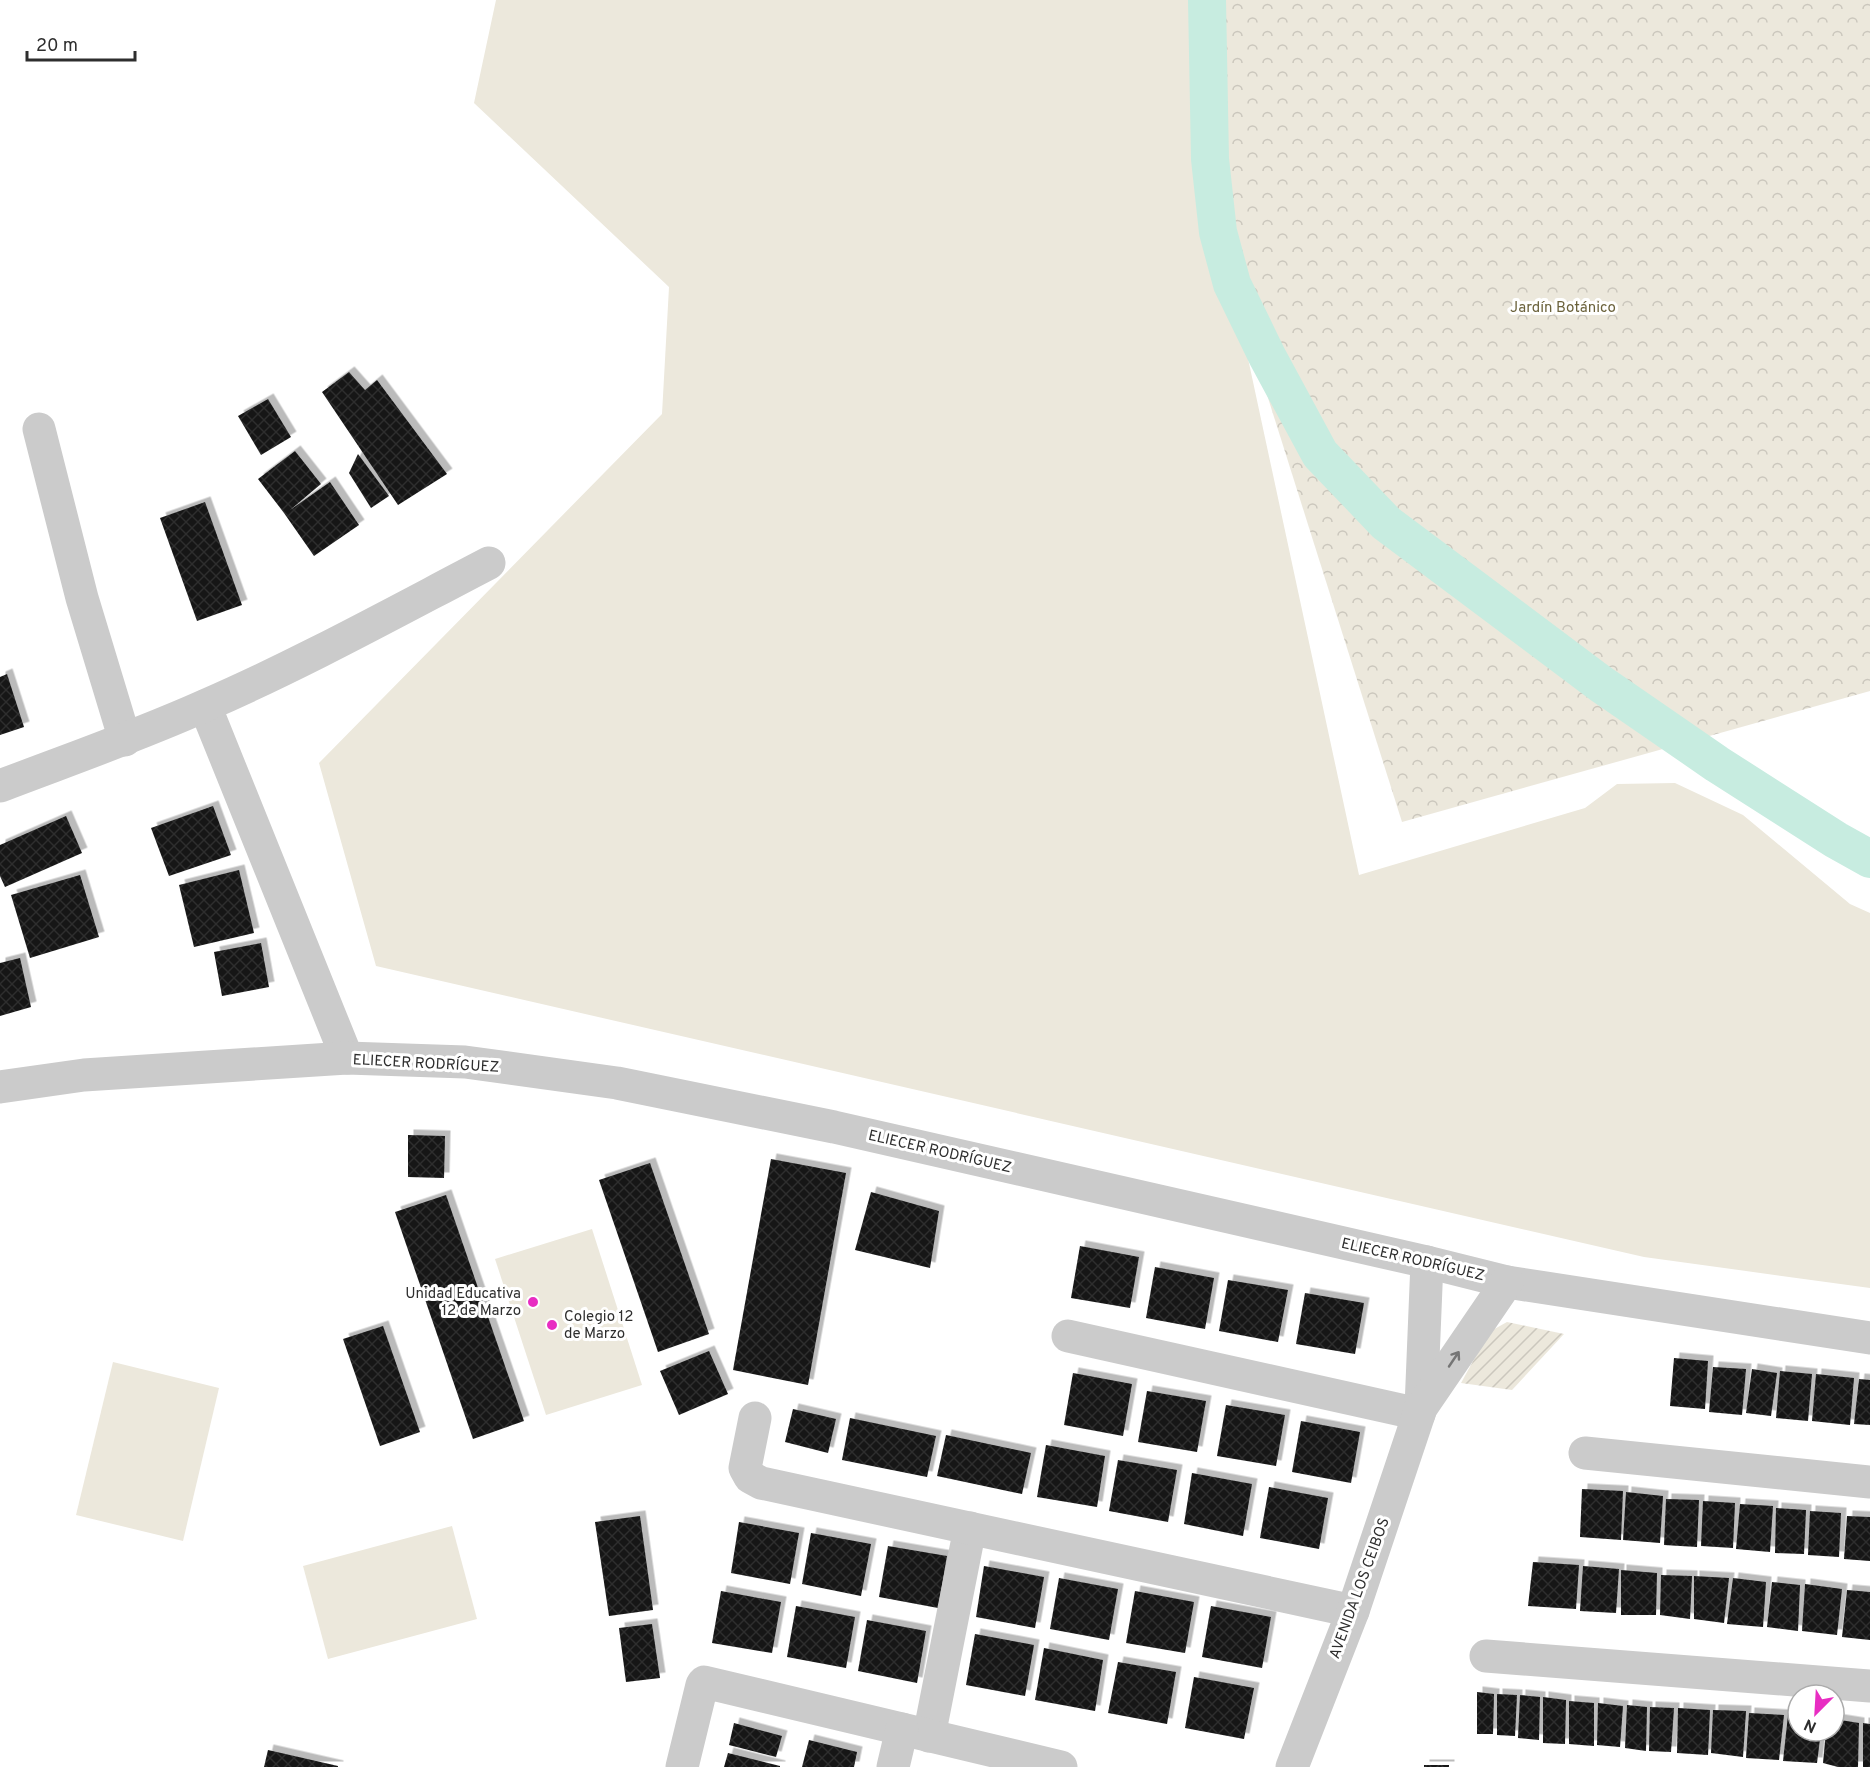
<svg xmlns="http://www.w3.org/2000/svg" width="1870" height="1767" viewBox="0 0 1870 1767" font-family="Overpass,sans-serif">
  <defs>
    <pattern id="park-crowns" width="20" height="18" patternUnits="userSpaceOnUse" patternTransform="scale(1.5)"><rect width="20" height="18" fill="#ece8dc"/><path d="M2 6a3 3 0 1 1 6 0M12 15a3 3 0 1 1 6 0" fill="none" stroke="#cbc7bd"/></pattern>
    <pattern id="garden-furrows" width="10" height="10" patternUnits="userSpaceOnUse" patternTransform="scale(1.5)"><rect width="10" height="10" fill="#ece8dc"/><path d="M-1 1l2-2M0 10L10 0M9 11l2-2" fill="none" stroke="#cbc7bd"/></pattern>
    <pattern id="building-cross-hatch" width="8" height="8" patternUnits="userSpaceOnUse" patternTransform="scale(1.5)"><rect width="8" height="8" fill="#151515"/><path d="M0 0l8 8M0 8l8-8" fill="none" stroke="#2f2f2f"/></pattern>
    <filter id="shadow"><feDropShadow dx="5.5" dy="-5.5" stdDeviation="0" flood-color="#0004"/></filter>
  </defs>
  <rect width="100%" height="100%" fill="#fff"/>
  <g fill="#ece8dc">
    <polygon points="496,0 1207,0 1206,32 1218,232 1232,284 1359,875 1585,808 1617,784 1675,783 1743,815 1850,904 1870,913 1870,1288 1644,1257 376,966 319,763 662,414 669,287 474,103"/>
    <polygon points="592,1229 642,1385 546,1415 495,1259"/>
    <polygon points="113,1362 219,1388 183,1541 76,1515"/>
    <polygon points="452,1526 477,1619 328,1659 303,1566"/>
  </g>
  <polygon fill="url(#park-crowns)" points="1207,0 1870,0 1870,691 1402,822 1232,284 1218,232 1210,159"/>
  <polygon fill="url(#garden-furrows)" points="1507,1322 1564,1334 1512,1390 1461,1383 1489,1332"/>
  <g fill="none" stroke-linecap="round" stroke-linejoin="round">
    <polyline stroke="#c7ece0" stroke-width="38" points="1207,0 1210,159 1218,232 1232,284 1267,356 1320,454 1386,523 1601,684 1717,764 1836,840 1870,859"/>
  </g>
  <g fill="url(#building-cross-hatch)" filter="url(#shadow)">
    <polygon points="349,372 365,390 377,380 447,474 398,505 322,392"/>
    <polygon points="268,399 291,437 261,455 238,416"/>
    <polygon points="295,451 321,484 290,510 330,482 359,525 314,556 284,513 258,479"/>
    <polygon points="358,454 389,496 371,508 349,473"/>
    <polygon points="205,502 242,605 197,621 160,518"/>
    <polygon points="7,674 24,727 0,735 0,677"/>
    <polygon points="213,806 231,855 169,876 151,828"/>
    <polygon points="66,816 82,853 5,887 0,876 0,845"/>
    <polygon points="239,870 254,933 194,947 179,885"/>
    <polygon points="80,875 99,937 30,958 11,895"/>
    <polygon points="261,943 269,987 222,996 214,952"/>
    <polygon points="20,958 31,1007 0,1016 0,963"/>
    <polygon points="408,1135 445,1136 444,1178 408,1177"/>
    <polygon points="771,1159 846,1173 808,1385 733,1370"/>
    <polygon points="650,1163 709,1334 658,1352 599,1180"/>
    <polygon points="871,1192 939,1211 930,1268 855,1250"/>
    <polygon points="446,1195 524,1421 473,1439 395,1212"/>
    <polygon points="1080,1246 1139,1257 1130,1308 1071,1298"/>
    <polygon points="1155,1267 1214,1278 1205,1329 1146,1318"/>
    <polygon points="1228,1280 1288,1290 1278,1342 1219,1331"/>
    <polygon points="1305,1293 1364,1303 1355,1354 1296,1344"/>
    <polygon points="383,1326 420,1432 380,1446 343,1339"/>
    <polygon points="709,1351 728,1394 679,1415 660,1371"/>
    <polygon points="1674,1358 1708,1361 1705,1409 1670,1406"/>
    <polygon points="1713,1367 1746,1369 1742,1415 1709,1412"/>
    <polygon points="1752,1369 1777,1373 1771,1416 1746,1413"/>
    <polygon points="1780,1371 1812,1374 1808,1421 1776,1418"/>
    <polygon points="1073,1373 1132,1384 1123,1436 1064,1425"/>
    <polygon points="1816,1374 1854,1378 1850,1425 1812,1421"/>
    <polygon points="1859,1379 1870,1380 1870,1425 1854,1424"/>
    <polygon points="1147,1391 1206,1401 1197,1452 1138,1442"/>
    <polygon points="1226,1405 1285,1415 1276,1466 1217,1456"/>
    <polygon points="793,1409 836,1419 828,1453 785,1442"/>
    <polygon points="850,1418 936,1436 927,1477 842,1460"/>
    <polygon points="1301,1421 1360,1432 1351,1483 1292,1472"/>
    <polygon points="946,1435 1031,1453 1022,1494 937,1476"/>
    <polygon points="1046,1445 1105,1456 1097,1507 1037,1497"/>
    <polygon points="1118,1460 1177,1470 1168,1522 1109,1511"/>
    <polygon points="1192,1473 1252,1484 1243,1536 1184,1524"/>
    <polygon points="1269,1487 1328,1498 1319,1549 1260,1538"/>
    <polygon points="1582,1489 1623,1491 1621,1540 1580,1537"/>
    <polygon points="1626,1492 1663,1496 1660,1543 1623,1540"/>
    <polygon points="1666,1499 1699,1500 1697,1547 1664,1545"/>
    <polygon points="1703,1501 1735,1503 1733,1548 1701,1546"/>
    <polygon points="1740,1504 1773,1506 1770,1552 1736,1549"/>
    <polygon points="1776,1508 1806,1510 1804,1554 1775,1553"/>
    <polygon points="1810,1511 1841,1513 1839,1557 1808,1555"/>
    <polygon points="640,1516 653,1610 609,1616 595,1522"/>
    <polygon points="1847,1516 1870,1517 1870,1561 1844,1559"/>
    <polygon points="739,1522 799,1533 790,1584 731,1573"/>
    <polygon points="811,1533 871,1544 861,1596 802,1584"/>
    <polygon points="888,1546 947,1556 938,1608 879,1597"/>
    <polygon points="1533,1562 1579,1565 1576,1609 1528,1606"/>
    <polygon points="984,1566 1044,1577 1035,1628 976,1617"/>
    <polygon points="1583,1566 1619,1569 1616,1613 1580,1611"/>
    <polygon points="1621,1570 1657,1573 1656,1615 1621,1615"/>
    <polygon points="1661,1575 1692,1576 1690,1619 1660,1615"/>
    <polygon points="1694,1576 1729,1578 1724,1623 1694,1619"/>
    <polygon points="1059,1578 1118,1589 1109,1640 1050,1629"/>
    <polygon points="1733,1578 1766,1582 1763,1627 1727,1624"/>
    <polygon points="1772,1582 1800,1585 1798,1631 1767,1627"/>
    <polygon points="1805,1584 1842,1589 1837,1635 1802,1631"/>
    <polygon points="1847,1590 1870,1592 1870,1640 1842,1637"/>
    <polygon points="721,1591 781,1602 772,1653 712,1643"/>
    <polygon points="1135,1591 1194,1602 1185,1653 1126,1643"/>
    <polygon points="796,1606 855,1617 846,1668 787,1657"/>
    <polygon points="1211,1606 1271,1617 1262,1668 1202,1657"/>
    <polygon points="867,1620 926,1631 917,1683 858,1671"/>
    <polygon points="652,1624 660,1678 626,1682 619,1628"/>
    <polygon points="975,1634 1034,1645 1025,1696 966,1685"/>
    <polygon points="1044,1648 1103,1660 1095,1711 1035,1700"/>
    <polygon points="1118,1662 1176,1672 1167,1724 1108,1713"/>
    <polygon points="1194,1677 1254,1688 1244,1739 1185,1728"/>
    <polygon points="1477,1692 1494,1694 1493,1734 1477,1734"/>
    <polygon points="1497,1694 1517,1695 1515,1736 1497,1735"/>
    <polygon points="1520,1695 1540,1697 1539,1740 1518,1738"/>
    <polygon points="1543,1697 1566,1700 1565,1744 1543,1743"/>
    <polygon points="1569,1701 1594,1703 1594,1746 1569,1744"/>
    <polygon points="1598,1703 1623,1706 1620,1747 1597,1745"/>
    <polygon points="1627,1705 1647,1707 1646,1751 1625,1748"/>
    <polygon points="1650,1707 1674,1708 1671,1752 1649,1751"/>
    <polygon points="1678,1708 1710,1710 1708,1755 1677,1753"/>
    <polygon points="1713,1710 1746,1711 1743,1757 1711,1753"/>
    <polygon points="1749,1713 1784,1715 1779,1760 1746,1758"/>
    <polygon points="1788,1715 1798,1716 1798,1731 1821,1731 1817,1763 1783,1761"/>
    <polygon points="1834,1719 1859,1723 1858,1767 1838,1767 1823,1763 1826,1731 1834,1731"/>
    <polygon points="734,1723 782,1736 776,1757 729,1745"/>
    <polygon points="1863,1723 1870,1724 1870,1767 1863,1767"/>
    <polygon points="809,1740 857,1752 854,1767 802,1767"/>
    <polygon points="268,1750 338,1766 338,1767 264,1767"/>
    <polygon points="728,1753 780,1766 780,1767 724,1767"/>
    <rect x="1424" y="1765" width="25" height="2"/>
  </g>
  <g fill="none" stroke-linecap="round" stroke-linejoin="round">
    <polyline stroke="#cbcbcb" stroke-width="33" points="929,1736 970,1528"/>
    <g stroke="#cbcbcb" stroke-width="33">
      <polyline points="39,429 82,598 125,740"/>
      <polyline points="205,706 347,1058"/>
      <path d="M0,786c68,-26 137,-50 204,-80 97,-42 191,-94 285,-143"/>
      <polyline points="0,1087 84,1075 347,1058 465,1062 617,1083 834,1127 1427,1262 1507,1282 1870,1338"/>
      <polyline points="1068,1336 1419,1414"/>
      <polyline points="1421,1408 1427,1262"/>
      <polyline points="755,1418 745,1468 750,1477 761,1483 1353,1611"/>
      <polyline points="1585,1453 1870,1482"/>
      <polyline points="1486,1656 1870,1686"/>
      <polyline points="682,1767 702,1685 704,1682 1061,1767"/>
      <polyline points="893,1767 902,1729"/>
      <polyline points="1292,1767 1353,1611 1421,1408 1507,1282"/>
    </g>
  </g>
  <defs><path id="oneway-shaft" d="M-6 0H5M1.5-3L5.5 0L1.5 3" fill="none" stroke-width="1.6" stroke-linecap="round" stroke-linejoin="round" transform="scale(1.5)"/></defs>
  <use stroke="#757575" href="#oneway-shaft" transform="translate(1454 1359) rotate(-56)"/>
  <g fill="#e82dc2" stroke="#fff" stroke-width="2">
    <circle cx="533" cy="1302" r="6"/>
    <circle cx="552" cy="1325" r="6"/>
  </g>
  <g text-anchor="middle" stroke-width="6" stroke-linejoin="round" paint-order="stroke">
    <g font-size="15" fill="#6b623b" stroke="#fff">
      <text x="1563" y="312">Jardín Botánico</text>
    </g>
    <g font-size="15" fill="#2e2e2e" stroke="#fff">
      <text transform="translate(426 1063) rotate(3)" y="5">ELIECER RODRÍGUEZ</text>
      <text transform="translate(940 1151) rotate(13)" y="5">ELIECER RODRÍGUEZ</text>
      <text transform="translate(1413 1259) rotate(13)" y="5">ELIECER RODRÍGUEZ</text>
      <text transform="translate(1359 1588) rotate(-70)" y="5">AVENIDA LOS CEIBOS</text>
    </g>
    <g font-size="15" fill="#2e2e2e" stroke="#fff" text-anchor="end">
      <text x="521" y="1298">Unidad Educativa<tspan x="521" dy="17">12 de Marzo</tspan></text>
      <text x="564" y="1321" text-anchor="start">Colegio 12<tspan x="564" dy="17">de Marzo</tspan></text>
    </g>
  </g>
  <g transform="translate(1816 1713) rotate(204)"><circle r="28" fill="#ffffff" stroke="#ababab" stroke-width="1.5"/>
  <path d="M0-4.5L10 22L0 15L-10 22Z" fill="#e82dc2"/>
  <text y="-9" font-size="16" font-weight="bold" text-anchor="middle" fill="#2e2e2e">N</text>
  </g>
  <path d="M27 51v9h108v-9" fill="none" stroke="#2e2e2e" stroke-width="3"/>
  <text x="36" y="51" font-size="18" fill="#2e2e2e" stroke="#ffffff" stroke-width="4.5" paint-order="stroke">20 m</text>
</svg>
